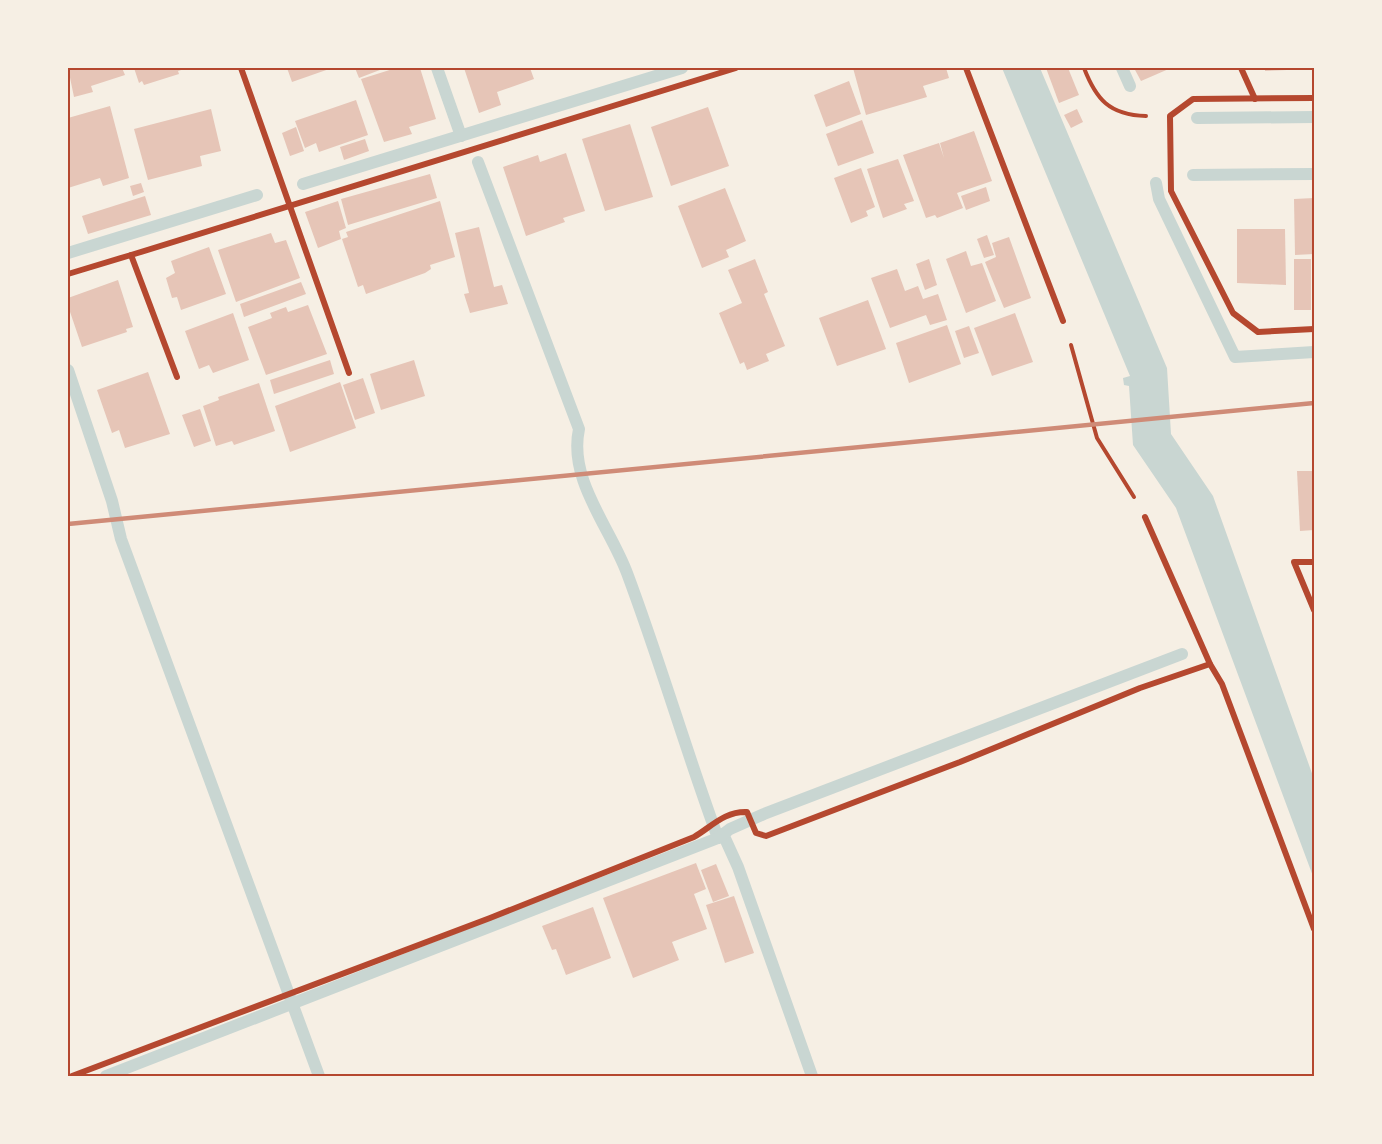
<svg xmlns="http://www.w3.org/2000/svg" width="1382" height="1144" viewBox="0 0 1382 1144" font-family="'Noto Sans',sans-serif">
  <rect width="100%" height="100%" fill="#f6efe4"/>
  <polygon fill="#c9d6d2" points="1002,68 1040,68 1167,368 1171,434 1213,496 1314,779 1314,879 1176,508 1133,445 1129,386 1124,385 1123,378 1130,376"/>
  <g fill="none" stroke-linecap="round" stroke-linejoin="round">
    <g stroke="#c9d6d2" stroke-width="12">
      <polyline points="437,68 461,136"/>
      <polyline points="1122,68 1130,86"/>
      <polyline points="1197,118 1314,117"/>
      <path d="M478,162l101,267c-11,51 31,98 48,144 33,88 59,178 91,265"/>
      <polyline points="1193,175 1314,174"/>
      <polyline points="1156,183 1159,199 1235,357 1314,352"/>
      <polyline points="303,184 682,68"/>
      <polyline points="68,253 257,195"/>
      <polyline points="68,370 112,501 121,539 319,1076"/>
      <polyline points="723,834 738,867 812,1076"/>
      <polyline points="106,1076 718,838 730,829 764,814 1182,654"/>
    </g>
  </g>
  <g fill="#e6c5b7">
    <polygon points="68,68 122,68 125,75 91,86 93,92 74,97"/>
    <polygon points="134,68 188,68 178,71 179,74 144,85 142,81 139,83"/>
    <polygon points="287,68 332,68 292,82"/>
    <polygon points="355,68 385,68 359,78"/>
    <polygon points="396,68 420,68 436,119 409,127 412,134 384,142 361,79"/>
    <polygon points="464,68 530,68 534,79 497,92 501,105 479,113"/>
    <polygon points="853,68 946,68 949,78 923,86 927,97 866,115"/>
    <polygon points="1046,68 1068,68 1079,95 1059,103"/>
    <polygon points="1134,68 1171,68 1141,81"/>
    <polygon points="1265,68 1310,68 1310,69 1265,71"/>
    <polygon points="849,81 861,114 826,127 814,95"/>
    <polygon points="356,100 368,135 319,152 316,143 305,148 295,121"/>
    <polygon points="110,106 129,178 103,186 100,178 68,188 68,118"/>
    <polygon points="708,107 729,166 671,186 651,127"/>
    <polygon points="211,109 221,151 200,156 202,166 148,180 134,129"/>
    <polygon points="1077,109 1083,122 1071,128 1064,115"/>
    <polygon points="862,120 874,153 838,166 826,134"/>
    <polygon points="630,124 653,197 605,211 582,139"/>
    <polygon points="296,127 304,151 290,156 282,133"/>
    <polygon points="974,131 992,181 957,193 963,208 937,218 935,215 926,218 903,155 939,143 944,158 940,143"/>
    <polygon points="365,139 369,151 344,160 340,147"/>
    <polygon points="566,153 585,211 563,218 565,222 526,236 503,167 538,155 540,162"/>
    <polygon points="898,159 914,201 904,204 907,209 883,218 867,169"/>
    <polygon points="861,168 875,207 866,211 868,216 851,223 834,178"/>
    <polygon points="430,174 437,198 348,225 341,199"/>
    <polygon points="141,183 144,192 133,196 130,186"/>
    <polygon points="986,187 990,201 966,210 961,196"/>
    <polygon points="725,188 746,241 726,250 729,257 702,268 678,206"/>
    <polygon points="145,196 151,215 88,234 82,216"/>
    <polygon points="1314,198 1314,254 1295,255 1294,199"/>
    <polygon points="338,201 346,228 339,231 341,239 318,248 305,212"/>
    <polygon points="440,201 455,257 430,265 431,269 425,273 366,294 363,285 358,287 342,239 348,237 346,232"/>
    <polygon points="479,227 494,287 502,285 508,304 470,313 464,294 469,293 455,233"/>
    <polygon points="1237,229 1285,229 1286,285 1237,283"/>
    <polygon points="271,233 275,243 286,240 300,278 236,302 218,250"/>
    <polygon points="987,235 994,255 984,258 977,239"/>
    <polygon points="1009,237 1031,298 1004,308 985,262 996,257 992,243"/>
    <polygon points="209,247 226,294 181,310 177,297 172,298 166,278 175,273 171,261"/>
    <polygon points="966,251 971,266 982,263 996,301 966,313 946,259"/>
    <polygon points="755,259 768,292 764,294 785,346 766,354 769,361 747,370 744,362 740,364 719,313 742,303 728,270"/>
    <polygon points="929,259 937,285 925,290 916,264"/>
    <rect x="1294" y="259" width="17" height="51"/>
    <polygon points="897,269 905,291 918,286 923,299 938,294 947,320 930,325 926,315 890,328 871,278"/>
    <polygon points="118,280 133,327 126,329 127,332 82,347 68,306 68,298"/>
    <polygon points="301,282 306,294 244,317 240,304"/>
    <polygon points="868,300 886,349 837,366 819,318"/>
    <polygon points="308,305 327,354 266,375 248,327 272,318 270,313 286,307 288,312"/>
    <polygon points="233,313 249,360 213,373 209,365 199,369 185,331"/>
    <polygon points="1015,313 1033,362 992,376 974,328"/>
    <polygon points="947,325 961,364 909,383 896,343"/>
    <polygon points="969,326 979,353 964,358 955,331"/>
    <polygon points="330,360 334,374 274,394 270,380"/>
    <polygon points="414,360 425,396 381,410 370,374"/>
    <polygon points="148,372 170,434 125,448 119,430 112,433 97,390"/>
    <polygon points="363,378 375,413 355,420 343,385"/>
    <polygon points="340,382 356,428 290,452 275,406"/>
    <polygon points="259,383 275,431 234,445 232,441 216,446 203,406 219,400 218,397"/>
    <polygon points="200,409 211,441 194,447 182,415"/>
    <polygon points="1297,471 1314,471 1314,530 1300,531"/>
    <polygon points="696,863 706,889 694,894 707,929 672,942 679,960 633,978 603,898"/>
    <polygon points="716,864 729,896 713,902 701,870"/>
    <polygon points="734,896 754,953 725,963 706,905"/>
    <polygon points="593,907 611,958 566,975 556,949 552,950 542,926"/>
  </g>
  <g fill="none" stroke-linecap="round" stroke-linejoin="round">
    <g stroke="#b5482f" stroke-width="4">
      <path d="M1084,68c12,31 25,47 62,48"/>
      <polyline points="1071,345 1097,438 1134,497"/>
    </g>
    <g stroke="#b5482f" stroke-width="6">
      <polyline points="241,68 349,373"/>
      <polyline points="966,68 1063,321"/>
      <polyline points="1241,68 1255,99"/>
      <polyline points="1314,98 1193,99 1170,116 1171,191 1233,313 1258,332 1314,329"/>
      <polyline points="68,274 131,255"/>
      <polyline points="177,377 131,255 736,68"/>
      <polyline points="1145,517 1210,664 1222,684 1314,929"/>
      <polyline points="1314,562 1294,562 1314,610"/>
      <path d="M72,1076l418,-158 204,-81c17,-10 31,-26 53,-25l9,21 10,3 194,-74 180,-74 70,-24"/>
    </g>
    <polyline stroke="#cf8b77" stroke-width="4.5" points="68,524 1314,403"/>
  </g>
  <rect width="1382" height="1144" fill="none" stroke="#f6efe4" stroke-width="138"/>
  <rect x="69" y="69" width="1244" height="1006" fill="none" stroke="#b5482f" stroke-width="2"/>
</svg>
